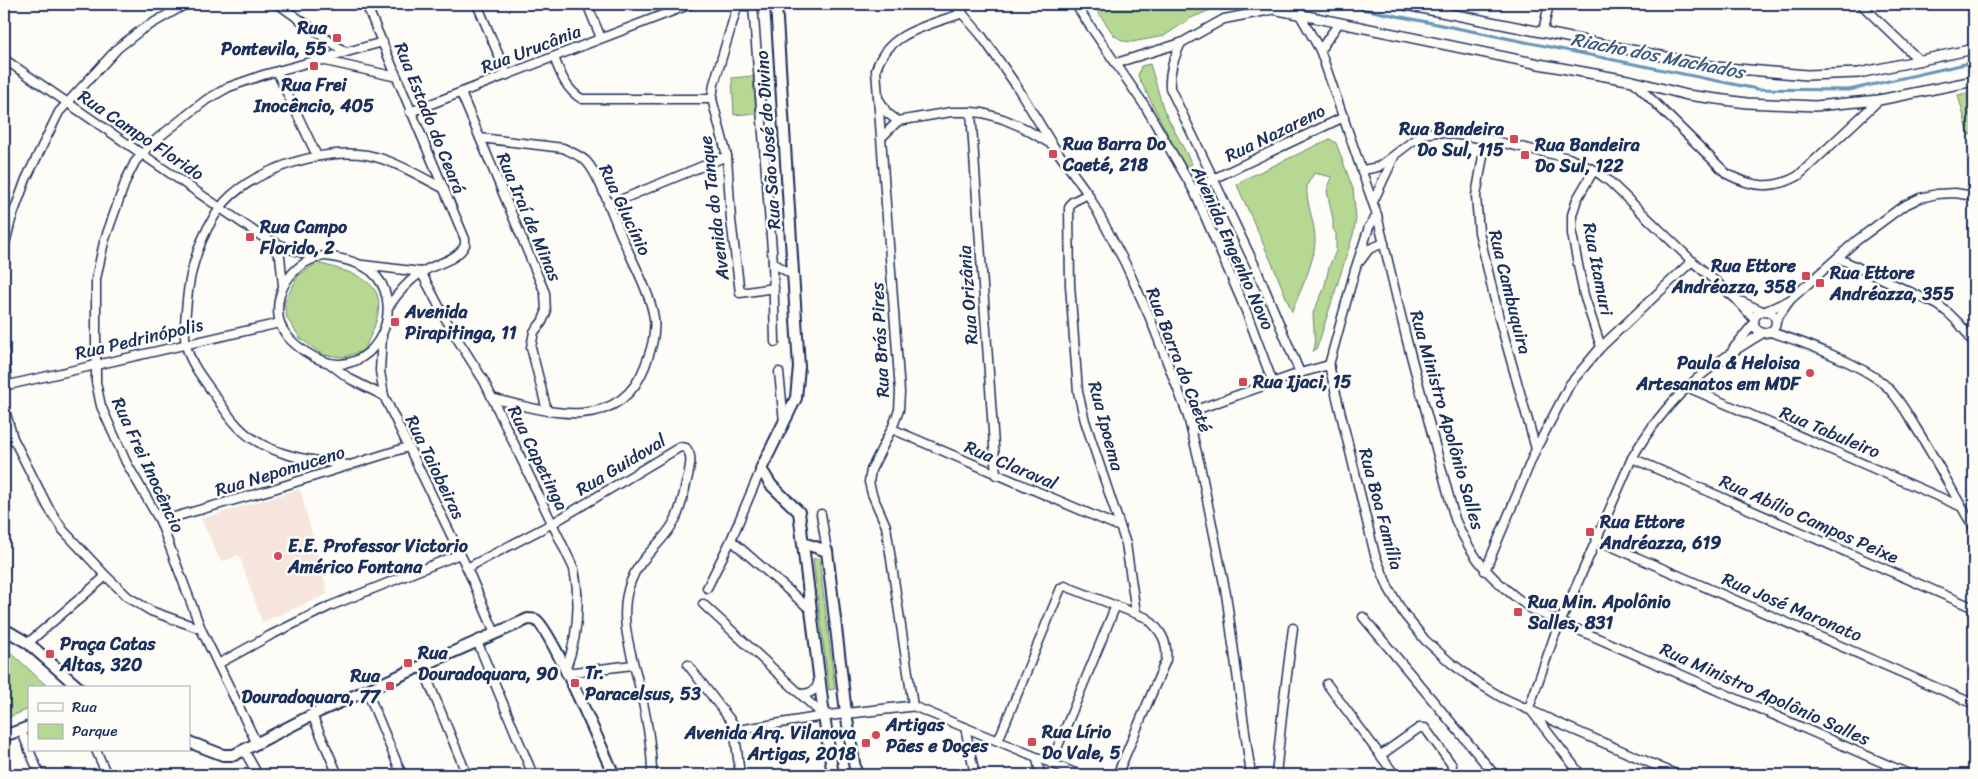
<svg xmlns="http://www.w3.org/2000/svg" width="1978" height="779" viewBox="0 0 1978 779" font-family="Sriracha,sans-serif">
  <rect width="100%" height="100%" fill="#fdfcf7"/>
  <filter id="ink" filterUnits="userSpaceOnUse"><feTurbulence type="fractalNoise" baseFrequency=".02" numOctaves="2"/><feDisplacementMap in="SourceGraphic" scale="10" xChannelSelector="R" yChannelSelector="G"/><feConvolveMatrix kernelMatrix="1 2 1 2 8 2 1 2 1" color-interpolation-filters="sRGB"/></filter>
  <g filter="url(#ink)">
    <polygon fill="#f6e5dd" points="300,489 328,594 262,622 239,555 221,562 201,519"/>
    <g fill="#b7d892" stroke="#698478">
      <polygon points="1092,4 1225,4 1191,18 1164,36 1132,42 1123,41 1114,35"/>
      <polygon points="1150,64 1164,111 1192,164 1185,168 1138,76 1141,66"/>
      <polygon points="753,76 756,113 734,115 732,78"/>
      <polygon points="1974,91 1974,134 1969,135 1958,95"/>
      <path d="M1330,139l6,4 17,46 3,30 -3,16 -36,113 -4,4 2,-6 -2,-33 11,-24 5,-22 7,-16v-18l-3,-4v-10l-6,-28 5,-14 -18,-4c-2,4 -6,9 -7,13 -2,16 9,38 8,57 -2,24 -15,47 -23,69l-17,-42 -38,-85 4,-4z"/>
      <path d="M317,263c61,15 78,28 46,88l-19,6 -21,-2 -23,-17 -13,-20 -3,-15 14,-27z"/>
      <polygon points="819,558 835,689 829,690 813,559"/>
      <polygon points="4,646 49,688 29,688 29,709 4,719"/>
    </g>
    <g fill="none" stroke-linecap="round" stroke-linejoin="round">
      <polyline stroke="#6595ba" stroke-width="3" points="1338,4 1757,89 1849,90 1974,62"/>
      <g stroke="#1b2f5e" stroke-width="11">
        <g id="minor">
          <polyline points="278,4 345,52"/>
          <path d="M366,4l99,235v6c-9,17 -31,18 -46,29 -13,9 -21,19 -30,32"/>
          <polyline points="477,4 507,75"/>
          <polyline points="587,4 601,38"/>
          <polyline points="737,4 745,6 753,5 773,263 775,342"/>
          <polyline points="738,4 714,84 712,99 727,156 731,220 740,293 774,288"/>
          <polyline points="954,4 981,35 1016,85 1052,144 1088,194 1125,263 1150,318 1187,413 1200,465 1226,594 1251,775"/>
          <polyline points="1075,4 1145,106 1194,191 1246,311 1273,383"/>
          <polyline points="1861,4 1920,61"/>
          <path d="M963,13c-33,12 -76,19 -87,57l24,322 -1,18 -6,16 -22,44 -2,12 3,12 14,32 27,180 167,69"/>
          <path d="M1300,15l20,35 57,165 30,126 48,178c18,43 40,64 78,91l378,165"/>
          <polyline points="1543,31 1549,4"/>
          <path d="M1181,43c-7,15 -12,28 -11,45l86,180 44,105"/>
          <polyline points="1320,50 1339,23"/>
          <path d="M554,57c6,16 12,33 28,42h130"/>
          <polyline points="4,59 261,236 287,248 315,257"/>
          <polyline points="321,60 397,77"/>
          <polyline points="1116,63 1181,43 1224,19 1271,10"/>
          <polyline points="277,72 317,156"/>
          <path d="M1633,81l94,93c25,13 46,16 71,2l81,-76"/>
          <polyline points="461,93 545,293 546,313 542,322 534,332 531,347 547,411"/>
          <polyline points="880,101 887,113 898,121"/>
          <polyline points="410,112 691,4"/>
          <polyline points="971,112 996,475"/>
          <polyline points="882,137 898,121 951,112 971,112 983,113 1003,119 1022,127 1051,144"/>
          <path d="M480,138l83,10c8,4 16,7 23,13 14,15 27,56 36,76 10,24 28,55 32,81 2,17 -3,32 -9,48 -26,69 -100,46 -153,32"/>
          <polyline points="1486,139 1476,196 1479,232 1499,318 1536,449"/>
          <polyline points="1363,170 1378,167 1384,163 1422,134 1438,132 1486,139 1569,158 1594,170 1609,181 1692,261 1736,299 1754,319"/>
          <polyline points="1594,170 1577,199 1572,215 1572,234 1584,295 1601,347"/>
          <polyline points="1194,191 1213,179 1344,117"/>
          <polyline points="1088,194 1072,202 1069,208 1070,285 1078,392 1085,421 1126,544 1136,613"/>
          <polyline points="1373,202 1394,157"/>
          <polyline points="608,205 727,156"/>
          <polyline points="1377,215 1369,227 1355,270 1329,365 1375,555 1389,589 1404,614 1425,640 1451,663 1478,683 1501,697 1567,727 1678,775"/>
          <polyline points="266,241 280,256 283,286"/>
          <polyline points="4,248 11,220 26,179 59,112 118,48 141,30 186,4"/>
          <path d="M325,256c16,2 35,6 47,16 32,28 12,90 -32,92 -20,1 -54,-21 -60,-41 -9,-31 15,-64 45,-67z"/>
          <path d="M1838,258l100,47c16,11 27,23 36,40"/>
          <polyline points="1361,260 1369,249 1384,243"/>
          <polyline points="773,263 793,275"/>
          <polyline points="363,265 421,272"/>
          <path d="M421,272l30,57 33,52 90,188c7,35 4,68 -9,102"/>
          <polyline points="1740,301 1762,311"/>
          <circle cx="1765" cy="322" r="11"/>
          <polyline points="1766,311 1790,300"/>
          <polyline points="1776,320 1790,300 1856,241 1903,206 1920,198 1937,194 1955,193 1974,196"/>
          <path d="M1770,332c31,9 100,35 120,58 11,12 18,25 26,38 21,33 38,67 58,100"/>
          <polyline points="382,336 380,371 384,396 467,568 495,633"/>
          <polyline points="4,349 7,385"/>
          <polyline points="1733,349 1754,323"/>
          <polyline points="329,363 350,379 384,396"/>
          <polyline points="779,372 784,422"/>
          <polyline points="4,386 280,323"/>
          <polyline points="1687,387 1960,506"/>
          <polyline points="4,407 13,438 48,507 63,530 106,576 128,597 151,611 201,629"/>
          <polyline points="1187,413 1300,373 1329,365"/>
          <polyline points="892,429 1120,527"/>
          <polyline points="1632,458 1974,608"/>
          <path d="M350,465c-33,-4 -69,-7 -97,-26 -16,-10 -27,-27 -37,-42 -11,-16 -26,-33 -30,-52 -3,-14 0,-31 1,-45 3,-32 14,-66 33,-92 27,-37 102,-61 147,-53 27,5 52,21 76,33"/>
          <polyline points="821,514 827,551"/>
          <polyline points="160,521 270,490 408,447"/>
          <polyline points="731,540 811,610"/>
          <polyline points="1597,540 1974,704"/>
          <path d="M467,568l86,-45 127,-76 6,1c7,8 4,18 2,28 -4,15 -6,31 -13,44 -11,23 -35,36 -44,61 -14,35 0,70 8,104 7,29 13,60 13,90"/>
          <polyline points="1485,571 1536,449 1570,384 1601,347 1692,261"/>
          <polyline points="707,588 731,540 761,469"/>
          <polyline points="703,604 824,716"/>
          <polyline points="1363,617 1495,775"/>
          <polyline points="477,641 533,775"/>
          <polyline points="28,643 106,576"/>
          <polyline points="218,664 271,635 330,606 460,554"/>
          <polyline points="688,665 738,730"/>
          <polyline points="422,666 467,775"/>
          <polyline points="566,673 633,665"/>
          <polyline points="1327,684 1395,775"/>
          <polyline points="367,691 402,775"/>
          <path d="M801,694c10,0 16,-4 18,-14"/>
          <polyline points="312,715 338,775"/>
          <polyline points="965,727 975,775"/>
          <polyline points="21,730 29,749"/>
          <polyline points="738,730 824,716"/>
          <polyline points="738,730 735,734 740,775"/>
          <path d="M998,741l63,-153 4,-2 82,32c14,13 21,23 19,42l-49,115"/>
          <polyline points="257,744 201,629 160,521 126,462 101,406 96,382 96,279 104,242 126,180 135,162 148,147 158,138 206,100 229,87 263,75 383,42"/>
          <polyline points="29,750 40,775"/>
          <polyline points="96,750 107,775"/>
          <polyline points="244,750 258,775"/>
          <polyline points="1381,755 1419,728 1425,728 1452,765 1451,775"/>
          <polyline points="1037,758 1040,775"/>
          <polyline points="1051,763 1116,605"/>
          <polyline points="1276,775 1283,706 1293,628"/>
          <path d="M1581,775l-52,-67 25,-71 78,-179c35,-60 72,-90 131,-125"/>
        </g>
      </g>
      <g stroke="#1b2f5e" stroke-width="12">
        <g id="tertiary">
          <polyline points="1249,4 1539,64 1633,81 1687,95 1747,103 1815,106 1879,100 1974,81"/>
          <polyline points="1401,4 1716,67 1807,75 1859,73 1974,49"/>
          <polyline points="824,716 913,706"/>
        </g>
      </g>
      <g stroke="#1b2f5e" stroke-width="14">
        <g id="secondary">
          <polyline points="776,4 799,367 796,398 761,469 771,485 799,512 824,716 833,775"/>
          <polyline points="753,5 754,4"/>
          <polyline points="803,543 827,551 846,713 856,775"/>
          <polyline points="4,629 28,643 79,688"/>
          <polyline points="4,736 29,727"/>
          <path d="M189,742l34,13h11l86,-44 208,-92c3,0 6,0 8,1 15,9 67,132 78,155"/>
        </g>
      </g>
      <use href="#minor" stroke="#fdfcf7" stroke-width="8"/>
      <use href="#tertiary" stroke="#fdfcf7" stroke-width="9"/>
      <use href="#secondary" stroke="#fdfcf7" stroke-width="10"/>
    </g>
  </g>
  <g fill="#d1495b" stroke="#fdfcf7" stroke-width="2">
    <rect x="332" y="33" width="10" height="10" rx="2.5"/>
    <rect x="309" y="61" width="10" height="10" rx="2.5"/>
    <rect x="1509" y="134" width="10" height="10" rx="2.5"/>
    <rect x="1048" y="149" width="10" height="10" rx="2.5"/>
    <rect x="1520" y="150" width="10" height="10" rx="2.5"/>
    <rect x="245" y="232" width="10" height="10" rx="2.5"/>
    <rect x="1801" y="271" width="10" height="10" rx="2.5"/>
    <rect x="1815" y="278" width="10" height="10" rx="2.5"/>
    <rect x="390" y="317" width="10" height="10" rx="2.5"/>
    <circle cx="1810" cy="373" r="5"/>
    <rect x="1238" y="377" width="10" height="10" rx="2.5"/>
    <rect x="1585" y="527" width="10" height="10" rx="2.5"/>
    <circle cx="278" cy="556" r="5"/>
    <rect x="1513" y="607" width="10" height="10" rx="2.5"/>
    <rect x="45" y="649" width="10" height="10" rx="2.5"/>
    <rect x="403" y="658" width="10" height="10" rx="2.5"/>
    <rect x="570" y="678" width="10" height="10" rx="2.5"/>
    <rect x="385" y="681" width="10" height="10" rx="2.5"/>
    <circle cx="876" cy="735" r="5"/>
    <rect x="1027" y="737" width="10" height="10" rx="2.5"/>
    <rect x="861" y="738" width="10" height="10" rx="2.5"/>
  </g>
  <g text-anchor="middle" stroke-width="5" stroke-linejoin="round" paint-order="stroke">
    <g font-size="18" font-weight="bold" fill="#1b2f5e" stroke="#fdfcf7" text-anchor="start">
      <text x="327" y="34" text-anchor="end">Rua<tspan x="327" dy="21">Pontevila, 55</tspan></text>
      <text x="314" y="91" text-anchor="middle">Rua Frei<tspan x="314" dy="21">Inocêncio, 405</tspan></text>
      <text x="1504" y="135" text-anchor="end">Rua Bandeira<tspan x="1504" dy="21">Do Sul, 115</tspan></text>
      <text x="1063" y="150">Rua Barra Do<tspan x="1063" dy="21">Caeté, 218</tspan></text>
      <text x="1535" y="151">Rua Bandeira<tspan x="1535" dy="21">Do Sul, 122</tspan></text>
      <text x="260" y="233">Rua Campo<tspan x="260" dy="21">Florido, 2</tspan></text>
      <text x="1796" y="272" text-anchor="end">Rua Ettore<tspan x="1796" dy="21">Andréazza, 358</tspan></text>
      <text x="1830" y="279">Rua Ettore<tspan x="1830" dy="21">Andréazza, 355</tspan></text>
      <text x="405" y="318">Avenida<tspan x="405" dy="21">Pirapitinga, 11</tspan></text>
      <text x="1800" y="369" text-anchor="end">Paula &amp; Heloisa<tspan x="1800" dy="21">Artesanatos em MDF</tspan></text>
      <text x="1253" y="388">Rua Ijaci, 15</text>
      <text x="1600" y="528">Rua Ettore<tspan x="1600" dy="21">Andréazza, 619</tspan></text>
      <text x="288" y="552">E.E. Professor Victorio<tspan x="288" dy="21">Américo Fontana</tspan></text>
      <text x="1528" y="608">Rua Min. Apolônio<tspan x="1528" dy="21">Salles, 831</tspan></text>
      <text x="60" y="650">Praça Catas<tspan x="60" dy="21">Altas, 320</tspan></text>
      <text x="418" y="659">Rua<tspan x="418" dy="21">Douradoquara, 90</tspan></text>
      <text x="585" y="679">Tr.<tspan x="585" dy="21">Paracelsus, 53</tspan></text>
      <text x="380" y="682" text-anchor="end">Rua<tspan x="380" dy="21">Douradoquara, 77</tspan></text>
      <text x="886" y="731">Artigas<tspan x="886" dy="21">Pães e Doçes</tspan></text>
      <text x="1042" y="738">Rua Lírio<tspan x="1042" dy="21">Do Vale, 5</tspan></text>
      <text x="856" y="739" text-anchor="end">Avenida Arq. Vilanova<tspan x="856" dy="21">Artigas, 2018</tspan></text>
    </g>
    <g font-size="18" fill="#1b2f5e" stroke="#fdfcf7">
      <text transform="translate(531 49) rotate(-21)" y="6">Rua Urucânia</text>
      <text transform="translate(430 118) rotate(68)" y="6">Rua Estado do Ceará</text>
      <text transform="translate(1275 133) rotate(-26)" y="6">Rua Nazareno</text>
      <text transform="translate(141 135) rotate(34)" y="6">Rua Campo Florido</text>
      <text transform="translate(768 140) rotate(-94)" y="6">Rua São José do Divino</text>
      <text transform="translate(714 208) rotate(-97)" y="6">Avenida do Tanque</text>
      <text transform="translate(625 210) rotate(65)" y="6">Rua Glucínio</text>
      <text transform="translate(529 217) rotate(67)" y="6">Rua Iraí de Minas</text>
      <text transform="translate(1233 248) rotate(66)" y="6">Avenida Engenho Novo</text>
      <text transform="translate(1598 269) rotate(79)" y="6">Rua Itamuri</text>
      <text transform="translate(1510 292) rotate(76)" y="6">Rua Cambuquira</text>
      <text transform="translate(968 295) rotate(-94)" y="6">Rua Orizânia</text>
      <text transform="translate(139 339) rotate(-13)" y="6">Rua Pedrinópolis</text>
      <text transform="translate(880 340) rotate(-93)" y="6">Rua Brás Pires</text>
      <text transform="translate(1179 360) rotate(69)" y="6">Rua Barra do Caeté</text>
      <text transform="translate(1447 420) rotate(74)" y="6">Rua Ministro Apolônio Salles</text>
      <text transform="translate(1106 426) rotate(75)" y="6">Rua Ipoema</text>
      <text transform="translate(1830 432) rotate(23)" y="6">Rua Tabuleiro</text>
      <text transform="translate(538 458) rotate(64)" y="6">Rua Capetinga</text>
      <text transform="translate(148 465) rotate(65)" y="6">Rua Frei Inocêncio</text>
      <text transform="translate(621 465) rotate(-31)" y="6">Rua Guidoval</text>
      <text transform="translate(1011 465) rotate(23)" y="6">Rua Claraval</text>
      <text transform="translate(435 467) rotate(64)" y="6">Rua Taiobeiras</text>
      <text transform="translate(280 471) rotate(-17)" y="6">Rua Nepomuceno</text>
      <text transform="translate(1381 509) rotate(75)" y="6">Rua Boa Família</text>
      <text transform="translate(1809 519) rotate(24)" y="6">Rua Abílio Campos Peixe</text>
      <text transform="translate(1792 607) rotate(23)" y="6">Rua José Maronato</text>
      <text transform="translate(1765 694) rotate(24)" y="6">Rua Ministro Apolônio Salles</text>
    </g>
    <g font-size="19" font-style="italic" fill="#3a5a84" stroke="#fdfcf7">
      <text transform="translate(1658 55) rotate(11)" y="7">Riacho dos Machados</text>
    </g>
  </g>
  <rect width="1978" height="779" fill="none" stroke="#fdfcf7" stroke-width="20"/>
  <rect x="10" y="10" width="1958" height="759" fill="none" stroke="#1b2f5e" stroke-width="2" filter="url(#ink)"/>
  <rect x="28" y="686" width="162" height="65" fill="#fdfcf7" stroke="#a3aaba"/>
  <rect x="38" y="703" width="25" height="8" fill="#fdfcf7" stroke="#a3aaba"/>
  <text x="72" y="712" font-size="15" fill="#1b2f5e">Rua</text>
  <rect x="38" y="724" width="25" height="15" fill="#b7d892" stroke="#a3aaba"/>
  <text x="72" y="736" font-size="15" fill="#1b2f5e">Parque</text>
</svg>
